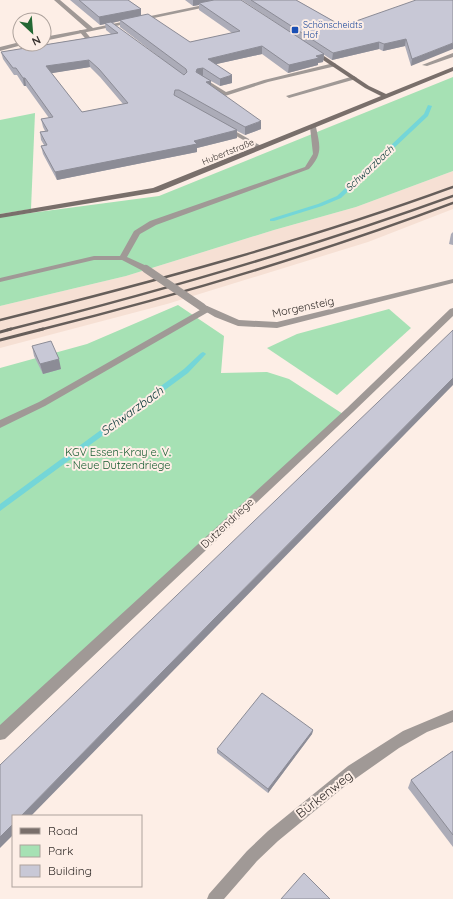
<svg xmlns="http://www.w3.org/2000/svg" width="453" height="899" viewBox="0 0 453 899" font-family="Quicksand,sans-serif">
  <rect width="100%" height="100%" fill="#fdeee6"/>
  <polygon fill="#f6e0d4" points="453,171 453,209 368,242 167,304 0,348 0,306 126,276 274,230 356,207"/>
  <g fill="#a6e1b4">
    <polygon points="453,77 453,171 356,207 274,230 126,276 0,306 0,217 159,196"/>
    <polygon points="35,113 31,209 0,214 0,120"/>
    <polygon points="178,305 224,336 221,373 267,372 289,379 343,414 0,727 0,368 87,344"/>
    <polygon points="389,309 411,328 337,395 267,348 297,334"/>
  </g>
  <g fill="none" stroke-linecap="round" stroke-linejoin="round">
    <g fill="#74d6d8" fill-rule="evenodd">
      <polygon points="428,105 432,106 428,116 341,198 322,206 274,221 270,221 270,219 318,204 337,196 424,114"/>
      <polygon points="203,352 205,353 206,354 205,355 188,373 0,511 0,504 184,369 201,353"/>
    </g>
    <g fill="#a09996" fill-rule="evenodd">
      <polygon points="80,30 84,30 94,42 93,43 89,43 79,31"/>
      <polygon points="22,44 28,44 34,51 29,52"/>
      <polygon points="453,53 453,57 427,66 422,65"/>
      <polygon points="334,63 336,64 336,66 268,82 225,96 197,78 202,77 226,92 264,80"/>
      <polygon points="354,76 357,78 356,79 289,98 286,96"/>
      <polygon points="226,126 263,147 264,148 259,149 224,129 223,128"/>
      <polygon points="207,306 211,309 210,311 45,406 0,428 0,420 39,402"/>
    </g>
    <g fill="#a09996" fill-rule="evenodd">
      <polygon points="54,0 60,0 93,28 213,3 216,5 44,41 44,37 87,29"/>
      <polygon points="20,42 20,44 23,44 22,45 0,51 0,47"/>
      <path d="M313,125l3,2c4,19 7,27 -7,42l-153,56 -16,9 -13,23 22,10v4h-6l-21,-11h-28l-94,22v-4l94,-22h26l14,-25 16,-10 155,-54 8,-13 -3,-27z"/>
      <polygon points="453,279 453,283 277,328 238,326 215,317 198,307 199,305 205,305 239,320 277,322"/>
      <polygon points="453,308 453,316 353,412 5,739 0,740 0,725 347,408 450,309"/>
      <polygon points="453,710 453,722 427,732 399,748 345,786 278,841 257,861 224,899 207,899 209,894 247,851 268,831 348,766 403,731"/>
    </g>
    <polygon fill="#796f6b" fill-rule="evenodd" points="311,50 315,50 369,86 386,94 453,67 453,71 158,192 0,218 0,214 153,188 381,96 365,88 311,52"/>
    <g stroke="#665e5a" stroke-width="2.5">
      <path d="M0,320c153,-38 305,-79 453,-133"/>
      <path d="M7,330c151,-38 300,-81 446,-134"/>
      <path d="M39,330c140,-35 279,-76 414,-127"/>
    </g>
    <g stroke="#665e5a" stroke-width="3">
      <polyline points="0,332 11,329"/>
      <polyline points="0,340 43,329"/>
    </g>
    <polyline stroke="#a09996" stroke-width="8" points="146,269 202,307"/>
  </g>
  <g fill="#acacb8" fill-rule="evenodd">
    <path d="M70,0h58l13,9v6l49,27 42,-9 -33,-23v-5l-6,1 -8,-6h56l83,54 -1,8 -5,1v2l-30,8 -26,-19 -46,10 16,19 -12,3 -18,-10 9,5v5l50,43 -16,6 -8,-4v7l-40,10v4l-140,28 -14,-26 -2,-8 3,-1 -3,-5 -1,-8 5,-1 -2,-4 -2,-8 8,-1 -23,-32h-2l-7,-11h-3l-11,-16 -2,-7 110,-18 -5,-4 -1,-6 -5,1zM120,21v6l55,42 -63,-46zM90,67l10,10 23,27 -41,8 -31,-39z"/>
    <polygon points="242,0 296,0 342,26 453,0 411,66 405,46 383,51 379,49 332,60"/>
    <polygon points="453,232 453,245 449,244 451,234"/>
    <polygon points="32,346 61,369 43,374 34,356"/>
    <polygon points="313,730 312,734 268,793 217,753 217,749"/>
    <polygon points="453,751 453,847 408,788 411,780"/>
  </g>
  <g fill="#8c8c96">
    <polygon points="193,0 222,0 199,3 199,5 193,6"/>
    <polygon points="141,9 141,16 120,20 120,21 107,24 105,23 105,24 100,25 99,17"/>
    <polygon points="406,39 405,46 383,51 384,44"/>
    <polygon points="379,42 379,49 332,60 333,53"/>
    <polygon points="453,43 453,49 411,66 412,59"/>
    <polygon points="262,46 262,54 208,66 208,59"/>
    <polygon points="324,54 323,62 318,63 318,65 288,73 289,65 316,56"/>
    <polygon points="89,60 90,67 47,74 46,66"/>
    <polygon points="203,68 203,76 197,77 196,72 197,69"/>
    <polygon points="232,75 232,83 220,86 220,79"/>
    <polygon points="23,78 25,78 26,86 24,86"/>
    <polygon points="211,81 211,89 206,82"/>
    <polygon points="261,121 261,129 245,135 245,127"/>
    <polygon points="237,130 237,138 197,148 197,152 57,180 55,172 194,141"/>
    <polygon points="59,359 61,369 43,374 40,364"/>
    <polygon points="453,378 453,385 215,628 31,816 21,816 214,619"/>
    <polygon points="313,730 312,734 268,793 268,789"/>
    <polygon points="13,824 13,835 0,848 0,837"/>
  </g>
  <g fill="#c8c8d6" stroke="#8c8c96" fill-rule="evenodd">
    <polygon points="79,0 128,0 141,9 99,17"/>
    <path d="M214,0h27l83,54 -8,2 3,2 -30,7 -27,-19 -54,13 24,16 -12,4 -17,-11 -6,1 -1,3 15,9 -5,1 55,39 -16,6 -66,-37h-4l-1,5 63,35 -43,11 3,3 -142,28 -14,-26 6,-1 -7,-13 8,-1 -7,-12 12,-2 -28,-39h-2l-7,-10h-3l-12,-16 117,-19 -13,-10 6,-1 73,53 3,-3 -1,-3 -66,-49 28,-6 42,28 50,-11 -41,-28zM89,60l10,9 29,34 -46,9 -36,-46z"/>
    <polygon points="251,0 296,0 342,26 416,0 453,0 453,43 412,59 406,39 384,44 379,42 333,53"/>
    <polygon points="453,330 453,378 214,619 21,816 13,816 13,824 0,837 0,765"/>
    <polygon points="51,341 59,359 40,364 32,346"/>
    <polygon points="262,693 313,730 268,789 217,749"/>
    <polygon points="453,751 453,835 411,780"/>
    <polygon points="304,873 330,899 281,899"/>
  </g>
  <rect fill="#1a4fb4" stroke="#fdeee6" stroke-width="1.5" x="291" y="26" width="8" height="8" rx="2"/>
  <g text-anchor="middle" stroke-width="4" stroke-linejoin="round" paint-order="stroke">
    <g font-size="9" fill="#164399" stroke="#fdeee6" text-anchor="start">
      <text x="303" y="28">Schönscheidts<tspan x="303" dy="10">Hof</tspan></text>
    </g>
    <g font-size="9" fill="#36302d" stroke="#fdeee6">
      <text transform="translate(228 152) rotate(-22)" y="3">Hubertstraße</text>
    </g>
    <g font-size="10" font-style="italic" fill="#003233" stroke="#fdeee6">
      <text transform="translate(369 168) rotate(-43)" y="4">Schwarzbach</text>
    </g>
    <g font-size="11" fill="#36302d" stroke="#fdeee6">
      <text transform="translate(303 307) rotate(-12)" y="4">Morgensteig</text>
      <text transform="translate(227 523) rotate(-43)" y="4">Dutzendriege</text>
    </g>
    <g font-size="11" fill="#165b30" stroke="#fdeee6">
      <text x="118" y="456">KGV Essen-Kray e. V.<tspan x="118" dy="13">- Neue Dutzendriege</tspan></text>
    </g>
    <g font-size="12" font-style="italic" fill="#003233" stroke="#fdeee6">
      <text transform="translate(132 411) rotate(-36)" y="4">Schwarzbach</text>
    </g>
    <g font-size="13" fill="#36302d" stroke="#fdeee6">
      <text transform="translate(324 794) rotate(-38)" y="5">Bürkenweg</text>
    </g>
  </g>
  <rect x="12" y="815" width="130" height="72" fill="#fdeee6" stroke="#ada29c"/>
  <rect x="20" y="828" width="20" height="6" fill="#796f6b" stroke="#ada29c"/>
  <text x="48" y="835" font-size="12" fill="#36302d">Road</text>
  <rect x="20" y="845" width="20" height="12" fill="#a6e1b4" stroke="#ada29c"/>
  <text x="48" y="855" font-size="12" fill="#36302d">Park</text>
  <rect x="20" y="865" width="20" height="12" fill="#c8c8d6" stroke="#ada29c"/>
  <text x="48" y="875" font-size="12" fill="#36302d">Building</text>
  <g transform="translate(32 32) rotate(154)"><circle r="19" fill="#fdeee6" stroke="#ada29c"/>
  <path d="M0-3L7 15L0 10L-7 15Z" fill="#236834"/>
  <text y="-6" font-size="11" font-weight="bold" text-anchor="middle" fill="#36302d">N</text>
  </g>
</svg>
